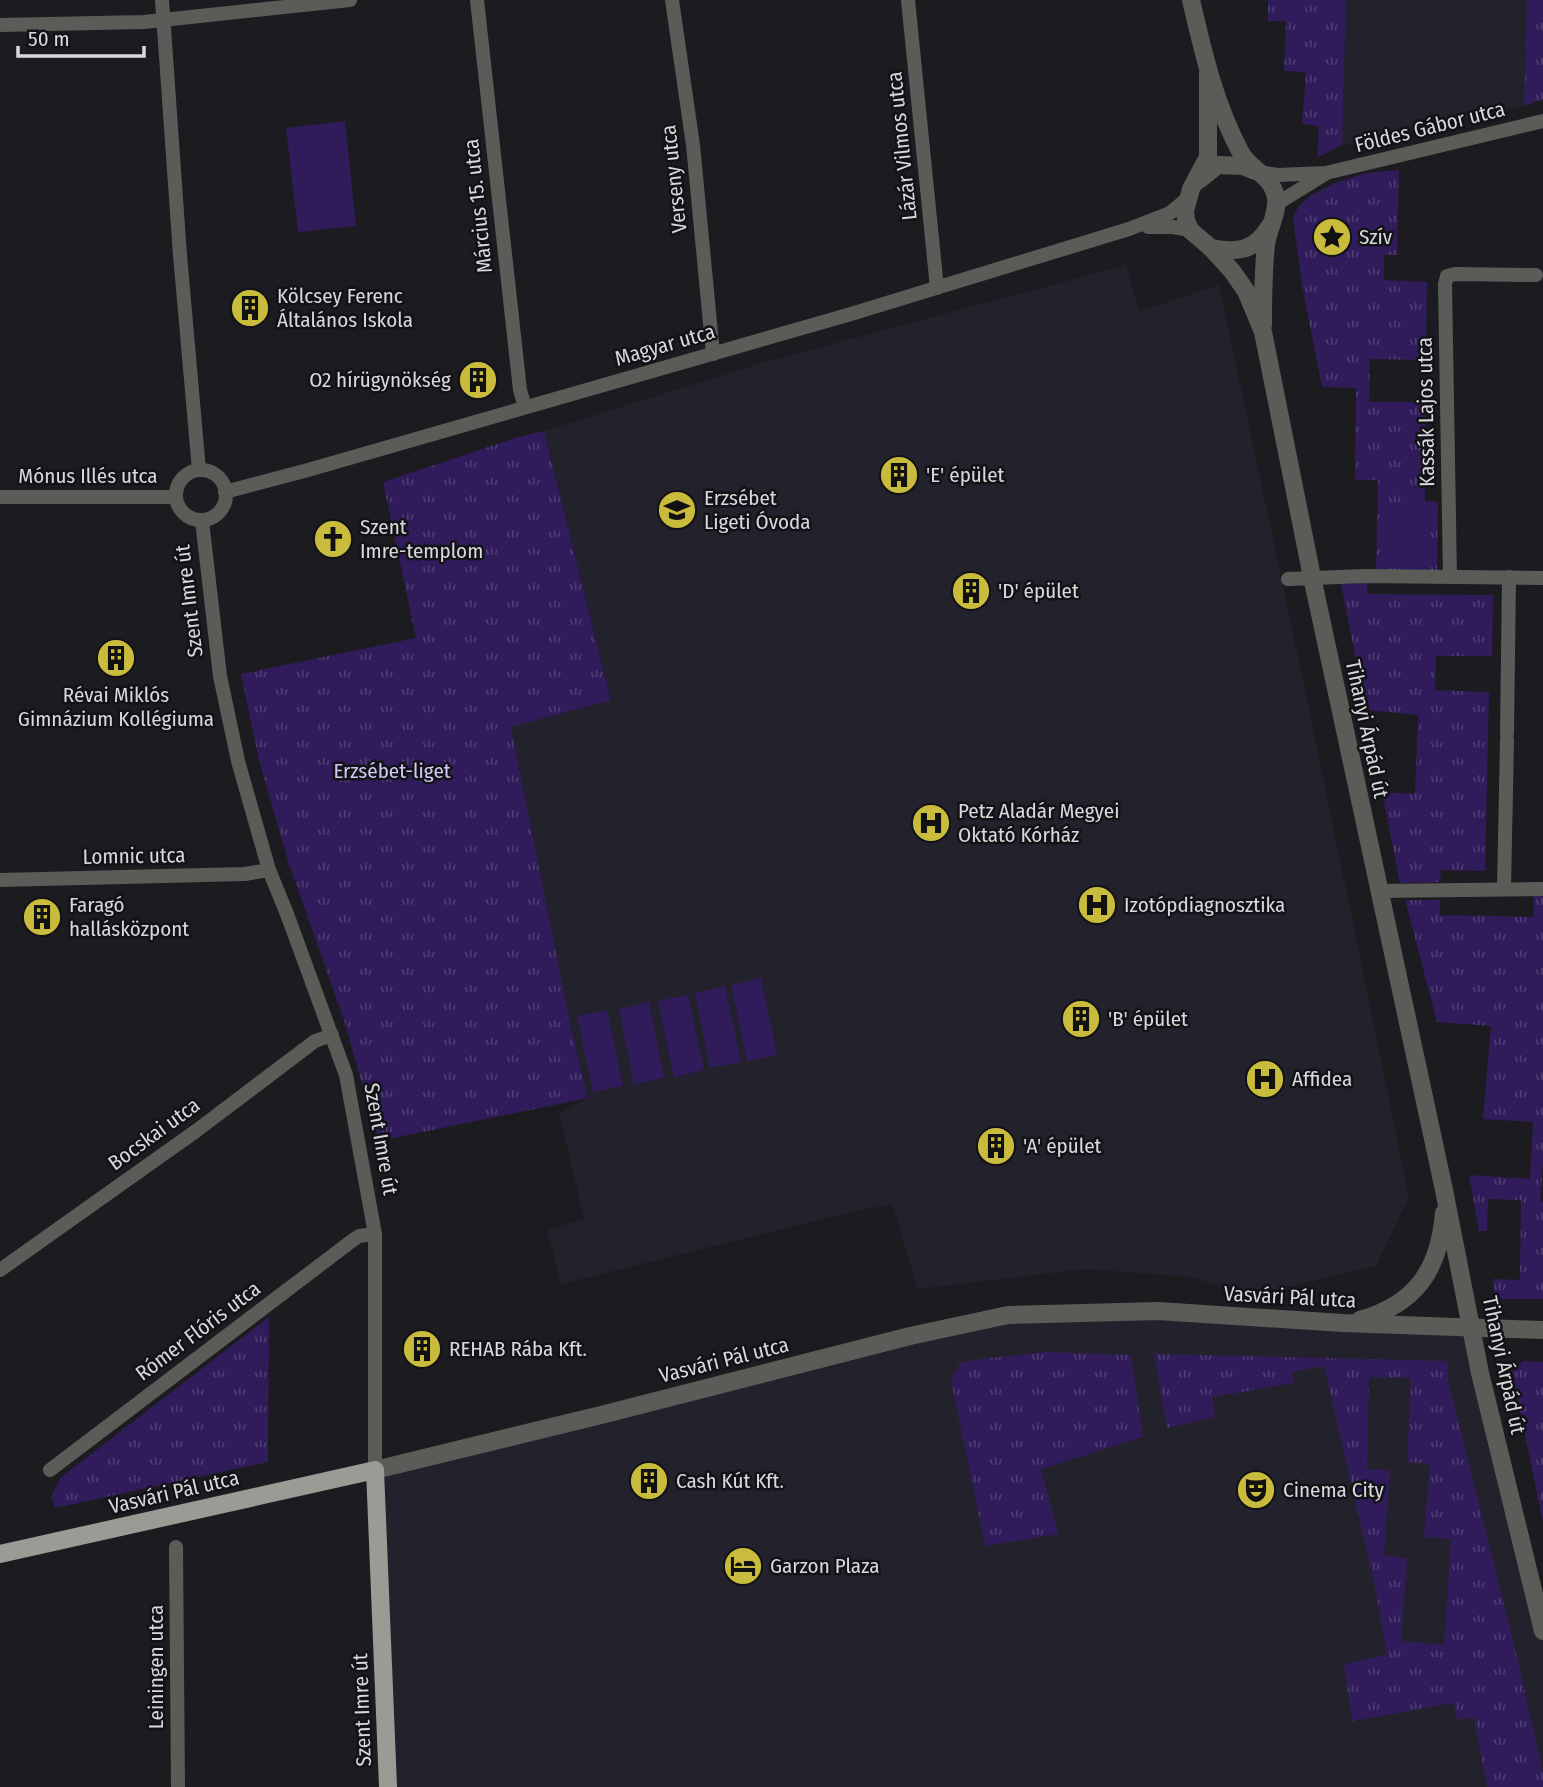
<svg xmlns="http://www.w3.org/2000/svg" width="1543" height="1787" viewBox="0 0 1543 1787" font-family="'Fira Sans Condensed',sans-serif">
  <defs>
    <pattern id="grass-tufts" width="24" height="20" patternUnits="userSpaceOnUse" patternTransform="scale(1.75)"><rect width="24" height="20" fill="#301c5a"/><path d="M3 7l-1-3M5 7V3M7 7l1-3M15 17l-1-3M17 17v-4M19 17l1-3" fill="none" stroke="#4d3c71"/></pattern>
  </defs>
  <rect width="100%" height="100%" fill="#1c1b20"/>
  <g fill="#23212c">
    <polygon points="1346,0 1527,0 1524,106 1342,145"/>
    <polygon points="1126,265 1139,312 1219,285 1305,689 1409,1197 1376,1266 1253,1295 1189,1277 1086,1269 918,1289 892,1204 842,1214 561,1284 547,1230 584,1219 559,1113 588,1098 570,1023 511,726 611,699 544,431 755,365"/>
    <polygon points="1008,1315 1472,1327 1543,1631 1543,1787 388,1787 375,1470"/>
  </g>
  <g fill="url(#grass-tufts)" fill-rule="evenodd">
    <polygon points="1268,0 1346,0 1342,145 1317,158 1319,126 1302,124 1306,72 1284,71 1286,21 1268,21"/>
    <polygon points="1527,0 1543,0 1543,99 1524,106"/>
    <polygon points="1399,170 1397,255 1384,255 1384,280 1427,282 1426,360 1370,359 1369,402 1425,402 1425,501 1438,502 1437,574 1376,573 1378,480 1355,480 1356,388 1322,387 1302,285 1293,217 1299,206 1310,196 1335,183 1366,173"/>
    <polygon points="544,431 611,700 511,727 570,1023 588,1098 378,1141 344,1020 289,864 259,760 241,674 416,638 383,482 518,437"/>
    <polygon points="1366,583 1368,594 1493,595 1492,656 1436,656 1435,690 1489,692 1485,871 1441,870 1440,882 1400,883 1382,792 1415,794 1418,715 1366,710 1341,584"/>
    <polygon points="1533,894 1543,895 1543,1163 1540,1201 1543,1202 1543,1299 1502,1299 1494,1294 1493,1279 1520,1280 1521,1200 1488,1199 1487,1231 1479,1231 1469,1175 1530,1179 1533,1122 1483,1119 1491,1026 1437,1022 1405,900 1440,900 1440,915 1534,917"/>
    <polygon points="269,1317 268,1462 55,1508 51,1497 60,1478"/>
    <polygon points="1047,1352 1131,1355 1143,1437 1041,1469 1058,1534 985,1546 951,1380 960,1363 980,1359"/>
    <path d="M1154,1354l293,7 1,20 70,280 25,112v14h-56l-13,-70 -17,3 -3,-17 -102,18 -8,-57 43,-9 -13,-73 -50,-216 -32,6 2,11 -82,14 3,20 -48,11zM1369,1377l42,1 -4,84 23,2 -6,73 27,2 -7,106 -43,-4 6,-82 -23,-4 6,-85 -23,-1z"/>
    <polygon points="1523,1361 1543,1362 1543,1522 1512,1372"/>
  </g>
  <g fill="#301c5a">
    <polygon points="345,121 356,226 298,232 286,128"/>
    <polygon points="1385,505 1426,506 1425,569 1384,568"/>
    <polygon points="761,978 777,1055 747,1061 731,985"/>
    <polygon points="725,986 741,1062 710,1068 695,993"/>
    <polygon points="688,995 704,1070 674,1077 658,1001"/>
    <polygon points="649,1002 664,1078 634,1084 619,1009"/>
    <polygon points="607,1010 623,1086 593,1092 577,1016"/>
  </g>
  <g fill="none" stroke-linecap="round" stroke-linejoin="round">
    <g stroke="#5b5b58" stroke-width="14">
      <polyline points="162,0 180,255 199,470"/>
      <polyline points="477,0 520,390 525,407"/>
      <polyline points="672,0 693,145 713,354"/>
      <polyline points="908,0 937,288"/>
      <polyline points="0,25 144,22 350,0"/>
      <polyline points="1259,172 1278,175 1326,173 1543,121"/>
      <polyline points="1276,212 1280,202 1286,198 1325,174"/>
      <polyline points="1148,227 1173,227 1190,230"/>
      <circle cx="201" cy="495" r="25"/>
      <polyline points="225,492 308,470 851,314 1129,229 1170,213 1187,199"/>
      <polyline points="0,497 176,497"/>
      <polyline points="202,521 220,676 238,761 269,870 287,914 346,1075 375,1234 375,1470"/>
      <polyline points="1450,577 1445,284 1447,276 1455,274 1536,275"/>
      <polyline points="1288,579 1365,576 1543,578"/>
      <polyline points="1507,733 1509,577"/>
      <polyline points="0,880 245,874 269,870"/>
      <polyline points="1504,889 1507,739"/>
      <polyline points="1378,891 1543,889"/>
      <polyline points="0,1270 196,1131 315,1041 332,1035"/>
      <polyline points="50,1470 353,1240 359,1236 375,1234"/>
      <polyline points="176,1547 178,1787"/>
    </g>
    <g stroke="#5b5b58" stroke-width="18">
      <path d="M1191,0c12,52 24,105 50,153 9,17 32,23 35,45 2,16 -8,31 -10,47 -3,27 -3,54 -3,80"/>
      <polyline points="1208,74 1208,157 1191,189 1185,211 1186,220 1190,230 1211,248 1232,271 1246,291 1263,332 1312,577 1444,1190 1480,1373 1543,1631"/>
      <polyline points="1199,180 1218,165 1243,166 1255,171"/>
      <path d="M1211,248c26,5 44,3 58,-21"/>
      <path d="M1360,1320c56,-16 79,-50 84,-107"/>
      <polyline points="375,1470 605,1414 910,1336 1008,1315 1158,1311 1343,1323 1543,1330"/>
    </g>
    <polyline stroke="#9b9b95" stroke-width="18" points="0,1554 375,1470 388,1787"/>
  </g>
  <defs>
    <g id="sight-disc" transform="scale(2.0125)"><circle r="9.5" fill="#c9bb3b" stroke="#131217"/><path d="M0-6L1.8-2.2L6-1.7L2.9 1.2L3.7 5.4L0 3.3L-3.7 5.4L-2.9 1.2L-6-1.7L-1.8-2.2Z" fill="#111"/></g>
    <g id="building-disc" transform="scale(2.0125)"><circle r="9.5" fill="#c9bb3b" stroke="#131217"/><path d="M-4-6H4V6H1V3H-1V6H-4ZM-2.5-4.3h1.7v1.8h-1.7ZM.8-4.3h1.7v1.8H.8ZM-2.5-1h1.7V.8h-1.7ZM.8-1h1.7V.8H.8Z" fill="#111"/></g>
    <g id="school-disc" transform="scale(2.0125)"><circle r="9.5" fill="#c9bb3b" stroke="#131217"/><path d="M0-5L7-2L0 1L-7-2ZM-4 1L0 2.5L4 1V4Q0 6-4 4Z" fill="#111"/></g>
    <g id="church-disc" transform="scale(2.0125)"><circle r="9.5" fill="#c9bb3b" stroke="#131217"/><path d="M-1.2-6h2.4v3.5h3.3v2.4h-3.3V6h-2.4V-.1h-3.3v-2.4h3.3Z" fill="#111"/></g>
    <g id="hospital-disc" transform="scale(2.0125)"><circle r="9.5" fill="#c9bb3b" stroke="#131217"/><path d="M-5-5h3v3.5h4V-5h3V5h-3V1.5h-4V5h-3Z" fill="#111"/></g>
    <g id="theatre-disc" transform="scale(2.0125)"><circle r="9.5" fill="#c9bb3b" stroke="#131217"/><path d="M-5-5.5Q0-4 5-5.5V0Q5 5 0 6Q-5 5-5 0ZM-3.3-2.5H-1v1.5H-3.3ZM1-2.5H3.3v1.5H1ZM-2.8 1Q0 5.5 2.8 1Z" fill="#111"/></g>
    <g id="hotel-disc" transform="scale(2.0125)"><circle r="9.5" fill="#c9bb3b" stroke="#131217"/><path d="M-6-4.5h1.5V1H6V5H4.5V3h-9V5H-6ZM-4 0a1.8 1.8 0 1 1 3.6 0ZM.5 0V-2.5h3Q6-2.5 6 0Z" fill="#111"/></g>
  </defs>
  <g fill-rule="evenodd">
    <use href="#sight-disc" x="1332" y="237"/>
    <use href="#building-disc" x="250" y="308"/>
    <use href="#building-disc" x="478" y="380"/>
    <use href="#building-disc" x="899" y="475"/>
    <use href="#school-disc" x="677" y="510"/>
    <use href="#church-disc" x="333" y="539"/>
    <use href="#building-disc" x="971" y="591"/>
    <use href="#building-disc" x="116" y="658"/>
    <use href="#hospital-disc" x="931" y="823"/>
    <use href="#hospital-disc" x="1097" y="905"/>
    <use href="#building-disc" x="42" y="917"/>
    <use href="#building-disc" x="1081" y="1019"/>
    <use href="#hospital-disc" x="1265" y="1079"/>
    <use href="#building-disc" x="996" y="1146"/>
    <use href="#building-disc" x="422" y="1349"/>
    <use href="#building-disc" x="649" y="1481"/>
    <use href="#theatre-disc" x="1256" y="1490"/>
    <use href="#hotel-disc" x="743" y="1566"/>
  </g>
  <g text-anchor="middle" stroke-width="5" stroke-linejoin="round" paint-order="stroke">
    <g font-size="21" fill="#d9d9dd" stroke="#131217">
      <text transform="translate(1430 127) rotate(-14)" y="7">Földes Gábor utca</text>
      <text transform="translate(902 146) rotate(-96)" y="7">Lázár Vilmos utca</text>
      <text transform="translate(674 179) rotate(-96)" y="7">Verseny utca</text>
      <text transform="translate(478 206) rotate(-96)" y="7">Március 15. utca</text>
      <text transform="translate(665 345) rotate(-16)" y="7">Magyar utca</text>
      <text transform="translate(1426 412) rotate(-91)" y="7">Kassák Lajos utca</text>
      <text x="88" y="483">Mónus Illés utca</text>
      <text transform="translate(189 601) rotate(-97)" y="7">Szent Imre út</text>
      <text transform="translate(1367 729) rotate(78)" y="7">Tihanyi Árpád út</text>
      <text transform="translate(134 856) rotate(-1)" y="7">Lomnic utca</text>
      <text transform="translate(154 1134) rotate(-36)" y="7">Bocskai utca</text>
      <text transform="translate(381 1139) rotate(80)" y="7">Szent Imre út</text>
      <text transform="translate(1290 1297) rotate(3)" y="7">Vasvári Pál utca</text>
      <text transform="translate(198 1331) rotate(-37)" y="7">Rómer Flóris utca</text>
      <text transform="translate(724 1360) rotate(-14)" y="7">Vasvári Pál utca</text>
      <text transform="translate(1504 1365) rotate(78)" y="7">Tihanyi Árpád út</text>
      <text transform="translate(174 1492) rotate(-13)" y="7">Vasvári Pál utca</text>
      <text transform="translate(156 1667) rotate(-90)" y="7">Leiningen utca</text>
      <text transform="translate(362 1710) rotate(-92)" y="7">Szent Imre út</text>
    </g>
    <g font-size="21" fill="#d9d9dd" stroke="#131217" text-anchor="start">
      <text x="1359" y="244">Szív</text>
      <text x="277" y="303">Kölcsey Ferenc<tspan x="277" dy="24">Általános Iskola</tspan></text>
      <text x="451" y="387" text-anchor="end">O2 hírügynökség</text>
      <text x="926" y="482">'E' épület</text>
      <text x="704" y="505">Erzsébet<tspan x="704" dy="24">Ligeti Óvoda</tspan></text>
      <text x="360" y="534">Szent<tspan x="360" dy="24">Imre-templom</tspan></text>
      <text x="998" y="598">'D' épület</text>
      <text x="116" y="702" text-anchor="middle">Révai Miklós<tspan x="116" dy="24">Gimnázium Kollégiuma</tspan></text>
      <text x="958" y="818">Petz Aladár Megyei<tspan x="958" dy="24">Oktató Kórház</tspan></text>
      <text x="69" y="912">Faragó<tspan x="69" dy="24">hallásközpont</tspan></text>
      <text x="1124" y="912">Izotópdiagnosztika</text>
      <text x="1108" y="1026">'B' épület</text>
      <text x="1292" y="1086">Affidea</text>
      <text x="1023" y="1153">'A' épület</text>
      <text x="449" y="1356">REHAB Rába Kft.</text>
      <text x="676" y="1488">Cash Kút Kft.</text>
      <text x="1283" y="1497">Cinema City</text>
      <text x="770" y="1573">Garzon Plaza</text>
    </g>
    <g font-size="21" fill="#d1c9f5" stroke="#131217">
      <text x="392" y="778">Erzsébet-liget</text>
    </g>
  </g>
  <path d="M18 46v10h126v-10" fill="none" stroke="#d9d9dd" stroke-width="3.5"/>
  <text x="28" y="46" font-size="21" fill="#d9d9dd" stroke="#131217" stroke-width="5" paint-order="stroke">50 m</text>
</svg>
